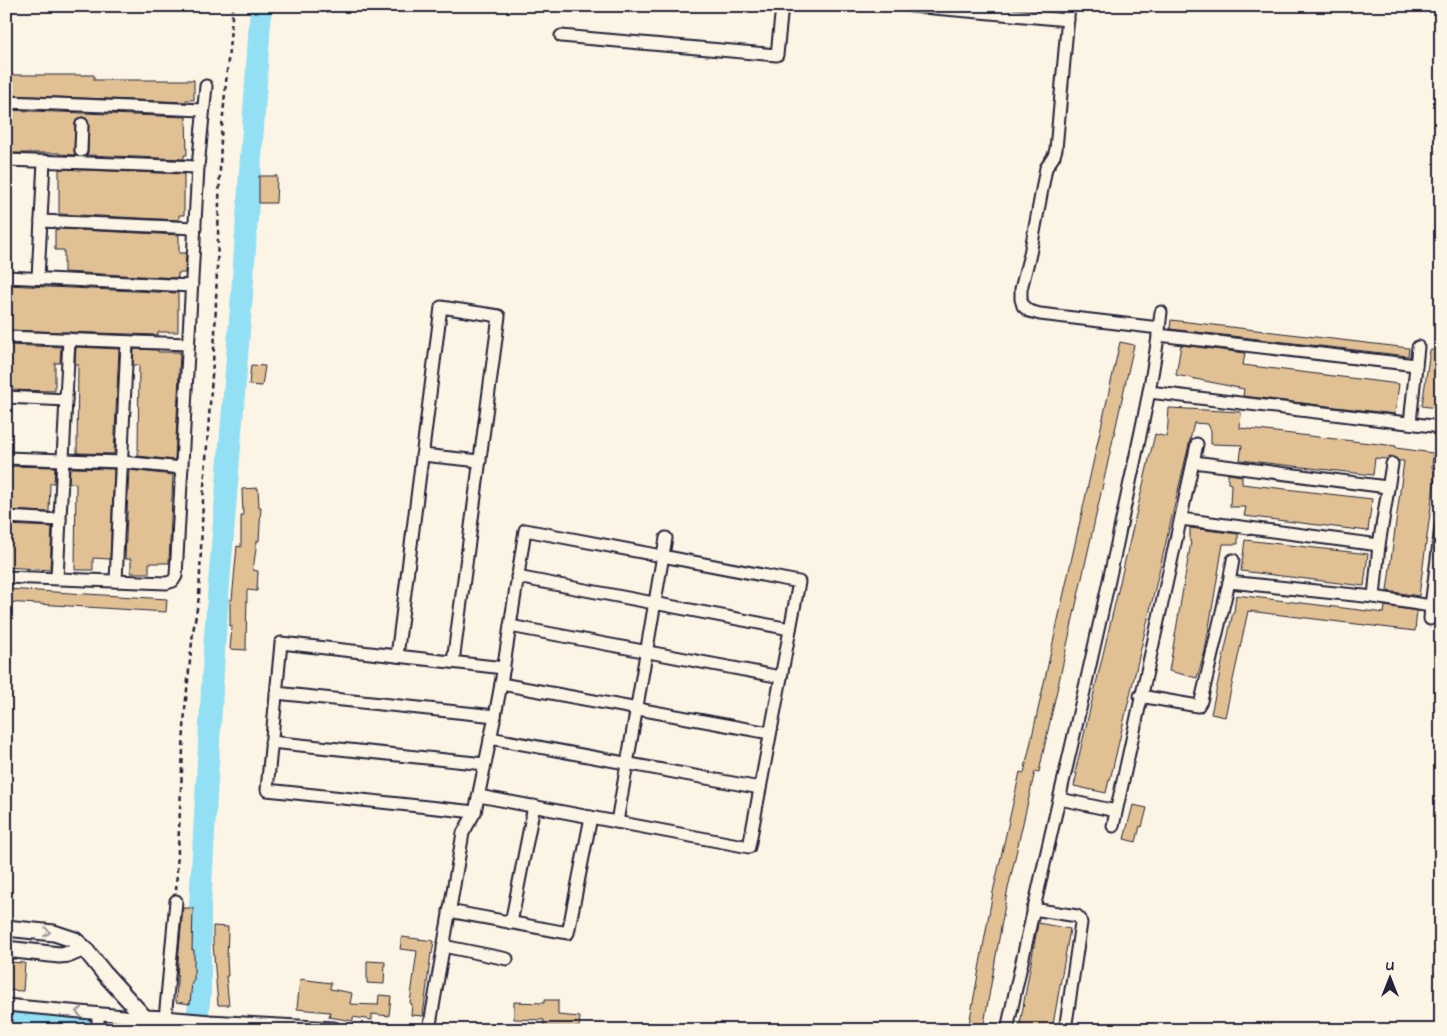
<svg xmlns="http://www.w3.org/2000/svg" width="1447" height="1036" viewBox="0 0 1447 1036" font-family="'Architects Daughter',sans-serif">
  <rect width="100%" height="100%" fill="#fcf5e5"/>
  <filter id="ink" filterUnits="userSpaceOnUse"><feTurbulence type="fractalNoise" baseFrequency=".02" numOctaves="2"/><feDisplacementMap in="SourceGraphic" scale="10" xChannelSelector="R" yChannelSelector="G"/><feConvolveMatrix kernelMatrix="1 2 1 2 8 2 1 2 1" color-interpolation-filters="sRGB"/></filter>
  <g filter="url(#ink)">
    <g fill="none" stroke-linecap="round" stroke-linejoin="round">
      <g stroke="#93dff3" stroke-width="22">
        <polyline points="20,1018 107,1030"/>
        <polyline points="196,1030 200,993 200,906 215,635 242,294 261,6"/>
      </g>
    </g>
    <g fill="#e1c193" stroke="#22223b">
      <polygon points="6,75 94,75 94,80 194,80 194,100 186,100 186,102 6,95"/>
      <polygon points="6,110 186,117 187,155 184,155 184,159 87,155 88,151 89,124 86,118 82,117 78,118 75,123 74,151 75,155 59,154 59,153 6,153"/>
      <polygon points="59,169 184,174 184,215 179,215 179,220 59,214"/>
      <polygon points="259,176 277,176 276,203 259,203"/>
      <polygon points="59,229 179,235 179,253 186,253 185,273 178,273 178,278 64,272 64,250 55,250 55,230"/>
      <polygon points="6,285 178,293 178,332 158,332 158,335 6,330"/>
      <polygon points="1171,320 1409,348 1408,356 1170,329"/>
      <polygon points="1120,342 1134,345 1043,753 1039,772 1035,771 1007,893 983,1030 968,1030 993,892 1020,772 1024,773 1029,750"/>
      <polygon points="6,345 61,347 60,363 55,363 55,391 6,390"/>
      <polygon points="1181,345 1245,353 1243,365 1399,384 1395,414 1243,396 1244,389 1176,375"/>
      <polygon points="76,347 119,349 114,454 77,453 78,364 75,364"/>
      <polygon points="134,349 158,350 158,352 180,352 175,460 138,456 139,365 133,365"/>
      <polygon points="1430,350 1441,351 1441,376 1436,408 1422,406"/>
      <polygon points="251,365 265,366 262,386 249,385"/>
      <polygon points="1169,408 1241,412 1240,428 1396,446 1396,448 1433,453 1432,468 1436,469 1419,596 1387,591 1404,461 1399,461 1393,457 1386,459 1375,458 1373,475 1240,460 1242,445 1211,444 1211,431 1208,424 1194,423 1110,780 1109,780 1106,793 1074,786 1077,773 1075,773 1155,434 1167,437"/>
      <polygon points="6,466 55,467 54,483 50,483 49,512 6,510"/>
      <polygon points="70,468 114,469 110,559 93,558 93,570 75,570 76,484 69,483"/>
      <polygon points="129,470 173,475 169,563 149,563 149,573 131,573 131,559 125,559"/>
      <polygon points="1228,474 1242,476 1242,484 1372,499 1368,531 1244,516 1246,507 1230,507 1231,484 1228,483"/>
      <polygon points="258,488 259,507 261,507 259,541 257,541 253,570 258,571 257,591 247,590 246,650 230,649 232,626 230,626 230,600 232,600 237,546 241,547 241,516 243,516 242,489"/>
      <polygon points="6,525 52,527 50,570 6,567"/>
      <polygon points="1190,528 1238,534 1238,544 1223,544 1205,651 1197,678 1169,671 1191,542 1190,542"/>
      <polygon points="1245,540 1368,554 1364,586 1241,571"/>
      <polygon points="6,589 167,599 166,612 6,602"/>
      <polygon points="1236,595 1384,613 1385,606 1417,611 1415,631 1248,611 1225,717 1211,714 1233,612 1234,612"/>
      <polygon points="1133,805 1147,808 1142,827 1140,826 1136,842 1124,839"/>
      <polygon points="183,908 193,908 192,950 194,950 194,981 192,981 190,1004 176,1002 178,961"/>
      <polygon points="1038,923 1070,929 1052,1030 1019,1030"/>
      <polygon points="213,926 228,927 227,960 228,976 226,976 229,1005 218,1005 213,944"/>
      <polygon points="402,937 434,941 432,954 431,953 423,1016 411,1015 412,1004 410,1003 417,951 400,949"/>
      <polygon points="367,961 385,962 384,984 367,983"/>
      <polygon points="6,962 25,963 23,991 6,990"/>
      <polygon points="300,979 331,983 330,989 352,993 350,1004 378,1005 379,995 391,996 389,1016 372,1014 372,1020 353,1017 353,1021 329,1017 330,1012 297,1009"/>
      <polygon points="544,1000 558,1000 558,1015 580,1017 579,1027 544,1026 544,1020 514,1019 514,1002 544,1003"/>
    </g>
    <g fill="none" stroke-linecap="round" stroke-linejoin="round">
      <g stroke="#22223b" stroke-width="15">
        <g id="street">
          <polyline points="911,6 1068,20"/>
          <polyline points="1069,6 1056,149 1054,156 1046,168 1030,254 1021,289 1021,299 1023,306 1029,311 1040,314 1159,328"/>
          <polyline points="561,36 777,55 782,6"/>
          <polyline points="6,102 203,110"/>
          <polyline points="81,151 82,124"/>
          <polyline points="6,160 198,167"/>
          <polyline points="41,221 195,228"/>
          <polyline points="6,277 192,286"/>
          <polyline points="38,278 44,161"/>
          <polyline points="1158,335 1416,365"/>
          <polyline points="6,337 188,344"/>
          <polyline points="1149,392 1441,427"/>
          <polyline points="6,397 66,400"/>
          <polyline points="1410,423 1418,347"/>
          <polyline points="422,455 480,461"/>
          <polyline points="6,458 122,462 182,468"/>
          <polyline points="1194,462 1387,487"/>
          <polyline points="6,517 60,520"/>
          <polyline points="1181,519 1379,545"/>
          <polyline points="6,577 167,583 173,581 176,576 198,167 206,86"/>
          <polyline points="517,577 790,629"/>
          <polyline points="57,578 69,339"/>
          <polyline points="116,581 127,342"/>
          <polyline points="1229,582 1374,597 1431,606 1441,527"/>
          <polyline points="1374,597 1379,545 1392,464"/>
          <polyline points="1430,619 1431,606"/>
          <polyline points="510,626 781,677"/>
          <polyline points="397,656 441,307 499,316 453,662"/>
          <polyline points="501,684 770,733"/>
          <polyline points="276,693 495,716"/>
          <polyline points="1140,696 1198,706 1201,701 1229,582 1233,560"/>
          <polyline points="490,738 760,788"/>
          <polyline points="271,742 485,764"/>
          <polyline points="1060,799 1116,811"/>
          <polyline points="475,812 267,790 281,643 504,668"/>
          <polyline points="617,822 666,538"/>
          <polyline points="1113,826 1197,444"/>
          <polyline points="1033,909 1077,916 1080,919 1081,923 1065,1030"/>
          <polyline points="449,911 568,933 591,817"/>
          <polyline points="511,923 534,806"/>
          <polyline points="443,946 507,959"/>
          <polyline points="6,1005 145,1018"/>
          <polyline points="165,1019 176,901"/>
          <polyline points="98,1030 98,1014"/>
          <polyline points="429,1030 463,833 475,812 495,716 501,684 525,530 799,582 749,847 479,796"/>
          <path d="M1007,1030c35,-164 76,-327 111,-491 15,-75 35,-151 43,-227"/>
        </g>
      </g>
      <g stroke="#22223b" stroke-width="19">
        <g id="secondary">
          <polyline points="6,928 54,933 75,940 84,948 104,973 145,1018 165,1019 210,1023 334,1030"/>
          <polyline points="6,949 59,955 70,954 84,948"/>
        </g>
      </g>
      <polyline stroke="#22223b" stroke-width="2.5" stroke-dasharray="5 4" stroke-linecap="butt" points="176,890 185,709 193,632 199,597 203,501 215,334 221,137 233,6"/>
      <use href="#street" stroke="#fcf5e5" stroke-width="11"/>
      <use href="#secondary" stroke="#fcf5e5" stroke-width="15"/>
    </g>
    <defs><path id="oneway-chevron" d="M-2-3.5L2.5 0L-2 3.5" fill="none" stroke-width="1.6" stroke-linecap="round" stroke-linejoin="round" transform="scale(1.25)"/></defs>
    <g stroke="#9a9698">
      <use href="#oneway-chevron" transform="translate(47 932) rotate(7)"/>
      <use href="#oneway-chevron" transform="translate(79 1012) rotate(-174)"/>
    </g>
  </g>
  <rect width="1447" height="1036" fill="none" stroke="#fcf5e5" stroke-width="25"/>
  <rect x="12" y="12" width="1422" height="1011" fill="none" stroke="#22223b" stroke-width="2" filter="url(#ink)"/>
  <g transform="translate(1390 978)" stroke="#fcf5e5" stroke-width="4" paint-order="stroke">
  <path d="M0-4L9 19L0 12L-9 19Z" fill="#22223b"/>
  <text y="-8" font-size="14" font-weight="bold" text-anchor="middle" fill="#22223b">U</text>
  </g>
</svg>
